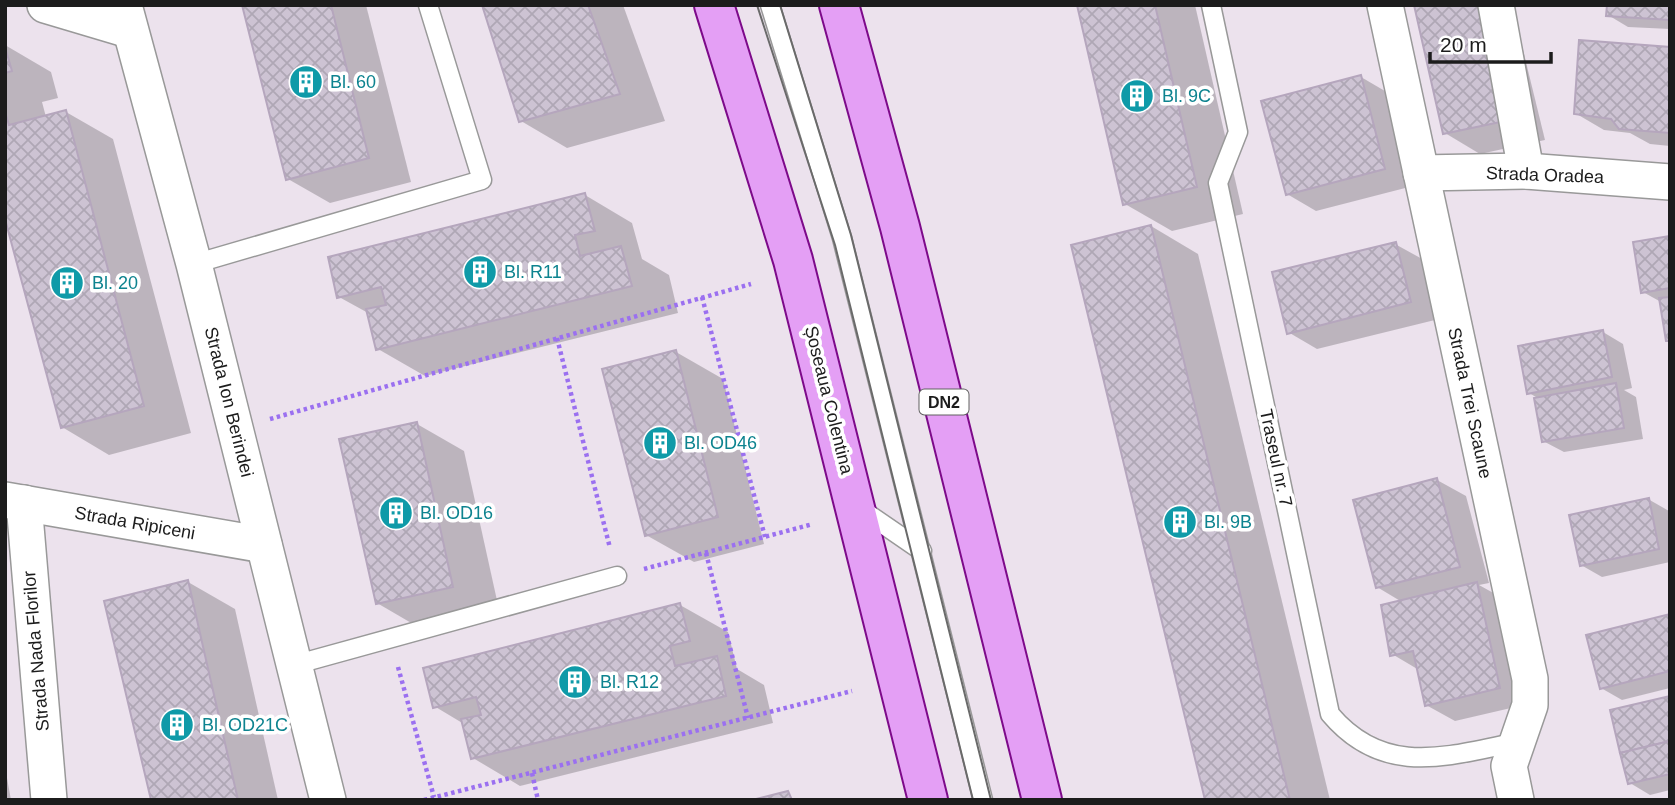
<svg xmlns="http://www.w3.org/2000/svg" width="1675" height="805" viewBox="0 0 1675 805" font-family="Arial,sans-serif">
  <defs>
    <pattern id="building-cross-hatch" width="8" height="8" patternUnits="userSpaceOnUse" patternTransform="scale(1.75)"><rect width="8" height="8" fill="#cdc3d3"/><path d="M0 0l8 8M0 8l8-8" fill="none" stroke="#afa7b5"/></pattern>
  </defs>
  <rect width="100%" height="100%" fill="#ece2ed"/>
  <g fill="#0003">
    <polygon points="244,5 366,5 411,182 330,203 288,179"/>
    <polygon points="483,5 623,5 665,121 567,148 521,121"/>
    <polygon points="1079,5 1195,5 1243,214 1172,231 1125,204"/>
    <polygon points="1512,5 1545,140 1480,154 1445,133"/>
    <polygon points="1670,5 1670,29 1628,27 1608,15"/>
    <polygon points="5,45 51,72 58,98 42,102 46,117 66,112 113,139 191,433 109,455 62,427 5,212"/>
    <polygon points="1670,49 1670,146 1650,144 1630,133 1604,130 1575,113"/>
    <polygon points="1361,77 1390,94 1413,186 1316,211 1287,194"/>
    <polygon points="585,195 632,223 642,259 669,275 678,313 425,376 378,349 370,314 339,297"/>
    <polygon points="1151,226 1198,254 1330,800 1207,800"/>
    <polygon points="1670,238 1670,342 1661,302 1643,292"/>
    <polygon points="1395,244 1424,260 1439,319 1317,349 1288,332"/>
    <polygon points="1603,332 1623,344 1632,388 1624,390 1636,397 1643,439 1564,452 1543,441 1536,397 1529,393"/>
    <polygon points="676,352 723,379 764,544 694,562 646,535"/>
    <polygon points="417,424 464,451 500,614 425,631 377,603"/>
    <polygon points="1437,480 1466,496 1489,583 1479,585 1506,600 1528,704 1455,721 1426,705 1419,670 1392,654 1402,602 1377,587"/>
    <polygon points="1648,499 1669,511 1670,562 1602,577 1581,565"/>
    <polygon points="188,582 235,609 278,800 153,800"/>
    <polygon points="680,605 728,632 737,669 764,685 773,723 520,786 473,758 464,724 434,706"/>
    <polygon points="1670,615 1670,688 1622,700 1601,688"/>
    <polygon points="1670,697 1670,790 1650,795 1630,783"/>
    <polygon points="5,767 11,800 5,800"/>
  </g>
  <g fill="url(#building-cross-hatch)" stroke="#b5a6bd" stroke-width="2">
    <polygon points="242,5 331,5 369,158 286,180"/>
    <polygon points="482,5 588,5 620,94 519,122"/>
    <polygon points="1077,5 1155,5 1197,187 1123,205"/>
    <polygon points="1414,5 1482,5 1510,120 1443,134"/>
    <polygon points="1607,5 1670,5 1670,20 1606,16"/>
    <polygon points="1579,40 1670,47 1670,133 1619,129 1611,119 1574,114"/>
    <polygon points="5,47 12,71 5,73"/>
    <polygon points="1361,75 1385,169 1286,195 1261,101"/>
    <polygon points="66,110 144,406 61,428 5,219 5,112 9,125"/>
    <polygon points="585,193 595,231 575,235 580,256 621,246 632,286 376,350 366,309 386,305 381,287 337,298 328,257"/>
    <polygon points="1151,225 1290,800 1205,800 1071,245"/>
    <polygon points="1670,236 1670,288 1641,293 1633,242"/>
    <polygon points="1396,242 1411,302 1287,334 1272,272"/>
    <polygon points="1670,297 1670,341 1666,341 1659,298"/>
    <polygon points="1603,330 1612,377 1527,394 1518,346"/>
    <polygon points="676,350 718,517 645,536 602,369"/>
    <polygon points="1616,383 1624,428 1542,442 1534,398"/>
    <polygon points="417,422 453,587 376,604 339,439"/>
    <polygon points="1437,478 1460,567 1376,588 1353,500"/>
    <polygon points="1649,498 1659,549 1580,566 1569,515"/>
    <polygon points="188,580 204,651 238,800 151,800 104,601"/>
    <polygon points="1477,582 1500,688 1425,706 1413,651 1390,656 1381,605"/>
    <polygon points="680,603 690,641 670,646 675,666 717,656 726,696 471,759 461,719 481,715 476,697 433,708 423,668"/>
    <polygon points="1670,614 1670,671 1600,689 1586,635"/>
    <polygon points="1670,696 1670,741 1620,753 1610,710"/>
    <polygon points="1670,741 1670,774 1628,784 1620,753"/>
    <polygon points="788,791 792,800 752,800"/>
  </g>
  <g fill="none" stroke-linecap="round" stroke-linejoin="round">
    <g stroke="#999" stroke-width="21">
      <g id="service">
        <polyline points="770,5 842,238 983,800"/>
        <path d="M1211,5l27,127 -20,51 112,531c54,64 117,42 188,28"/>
        <polyline points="194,264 482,180 428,5"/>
        <polyline points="858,507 922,551"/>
        <polyline points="294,665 617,576"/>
      </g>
    </g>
    <g stroke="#999" stroke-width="38">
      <g id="minor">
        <polyline points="45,5 129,30"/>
        <polyline points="124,5 194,264 328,800"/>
        <polyline points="1385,5 1530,679 1530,705 1509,766 1516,800"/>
        <polyline points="1496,5 1526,171"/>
        <polyline points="1421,173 1526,171 1670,182"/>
        <polyline points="5,500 264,545"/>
        <polyline points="24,503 49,800"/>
      </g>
    </g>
    <g stroke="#7d0a8a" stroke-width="42">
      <g id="primary">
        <polyline points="714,5 793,260 928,800"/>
        <polyline points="839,5 900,227 1042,800"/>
      </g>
    </g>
    <g stroke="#9b70f0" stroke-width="4.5" stroke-dasharray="3.5 3.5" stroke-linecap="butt">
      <polyline points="702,297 765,537"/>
      <polyline points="557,338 610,548"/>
      <polyline points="270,419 751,284"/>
      <polyline points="706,553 748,718"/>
      <polyline points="644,569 813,524"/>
      <polyline points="398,667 434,797"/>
      <polyline points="532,773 538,800"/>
      <polyline points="424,800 852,691"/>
    </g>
    <use href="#service" stroke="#fff" stroke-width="18"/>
    <use href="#minor" stroke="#fff" stroke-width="35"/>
    <use href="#primary" stroke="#e49ff5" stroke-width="38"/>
    <g stroke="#6a6a6a" stroke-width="2">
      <polyline points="757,5 835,245 973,800"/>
      <polyline points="780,5 851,235 991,800"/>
    </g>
  </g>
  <defs>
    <g id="building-disc" transform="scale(1.75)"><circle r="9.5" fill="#0f9aa8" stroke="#fff"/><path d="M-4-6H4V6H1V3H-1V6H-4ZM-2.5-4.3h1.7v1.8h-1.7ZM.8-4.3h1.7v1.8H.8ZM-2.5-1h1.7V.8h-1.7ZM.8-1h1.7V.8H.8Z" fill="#fff"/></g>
  </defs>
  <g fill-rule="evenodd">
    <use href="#building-disc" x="306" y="82"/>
    <use href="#building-disc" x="1137" y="96"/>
    <use href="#building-disc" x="480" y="272"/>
    <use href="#building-disc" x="67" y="283"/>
    <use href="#building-disc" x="660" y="443"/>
    <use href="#building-disc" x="396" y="513"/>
    <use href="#building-disc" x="1180" y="522"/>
    <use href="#building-disc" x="575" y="682"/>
    <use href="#building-disc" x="177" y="725"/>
  </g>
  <g text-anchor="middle" stroke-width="7" stroke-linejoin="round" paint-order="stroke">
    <rect fill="#fff" stroke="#606060" stroke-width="2" x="919.5" y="389.5" width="49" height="25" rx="5"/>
    <g font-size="16" font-weight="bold" fill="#1c1c1c">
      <text x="944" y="408">DN2</text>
    </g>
    <g font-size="18" fill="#0d838f" stroke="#fff" text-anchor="start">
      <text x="330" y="88">Bl. 60</text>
      <text x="1162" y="102">Bl. 9C</text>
      <text x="504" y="278">Bl. R11</text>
      <text x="92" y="289">Bl. 20</text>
      <text x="684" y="449">Bl. OD46</text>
      <text x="420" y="519">Bl. OD16</text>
      <text x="1204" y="528">Bl. 9B</text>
      <text x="600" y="688">Bl. R12</text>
      <text x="202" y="731">Bl. OD21C</text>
    </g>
    <g font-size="18" fill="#1c1c1c" stroke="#fff">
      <text transform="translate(1545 175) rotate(2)" y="6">Strada Oradea</text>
      <text transform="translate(829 400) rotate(76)" y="6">Șoseaua Colentina</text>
      <text transform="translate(229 402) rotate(76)" y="6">Strada Ion Berindei</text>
      <text transform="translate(1470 403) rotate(78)" y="6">Strada Trei Scaune</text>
      <text transform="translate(1276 458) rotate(78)" y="6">Traseul nr. 7</text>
      <text transform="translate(135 523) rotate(10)" y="6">Strada Ripiceni</text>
      <text transform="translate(36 651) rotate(-95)" y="6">Strada Nada Florilor</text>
    </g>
  </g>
  <rect width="1675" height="805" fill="none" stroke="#1c1c1c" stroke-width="14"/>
  <path d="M1430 52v10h121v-10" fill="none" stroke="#1c1c1c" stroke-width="3.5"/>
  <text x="1440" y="52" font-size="21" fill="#1c1c1c" stroke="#ffffff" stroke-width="5" paint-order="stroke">20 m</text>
</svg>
